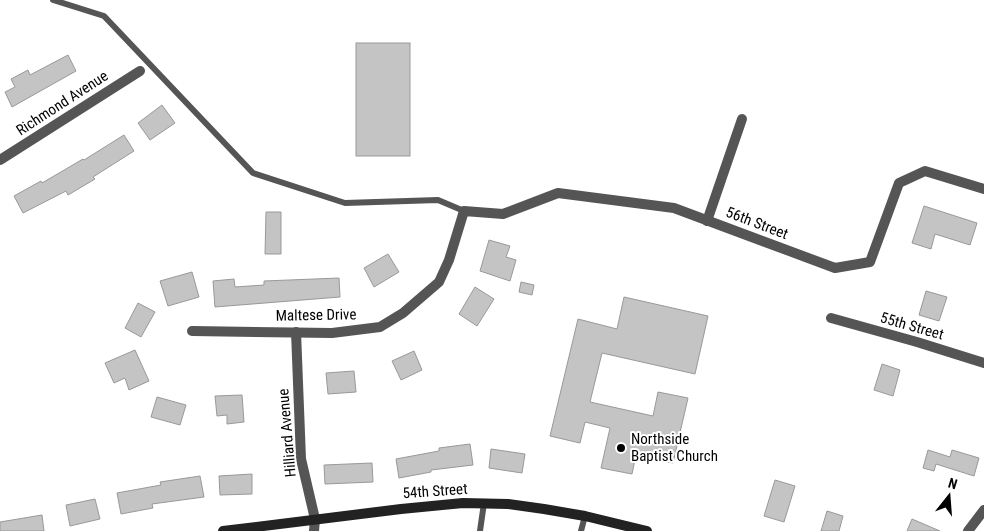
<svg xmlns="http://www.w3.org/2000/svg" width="984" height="531" viewBox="0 0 984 531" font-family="'Roboto Condensed',sans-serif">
  <rect width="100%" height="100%" fill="#fff"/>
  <g fill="#c4c4c4" stroke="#999">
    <rect x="356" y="43" width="54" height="113"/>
    <polygon points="68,55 76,71 12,107 5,92 15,87 11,79 28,70 30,75"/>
    <polygon points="162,105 175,123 150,140 138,123"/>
    <polygon points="124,135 134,151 93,177 95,179 68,195 66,191 23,213 14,196 41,181 42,183 83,159 84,160"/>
    <polygon points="924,206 977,223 970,245 935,234 931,249 912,243"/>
    <polygon points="266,212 281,212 281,254 265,254"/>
    <polygon points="489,240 510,246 506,257 516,260 510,281 480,271"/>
    <polygon points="388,254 399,272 374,287 364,268"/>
    <polygon points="192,272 199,297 168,306 160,281"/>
    <polygon points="339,278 340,297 215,307 213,281 234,279 235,287 264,285 264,281"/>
    <polygon points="521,282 534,285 532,295 519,292"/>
    <polygon points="475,287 494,299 477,326 459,314"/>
    <polygon points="926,291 947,297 939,321 919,315"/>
    <polygon points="624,297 708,316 695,374 602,353 590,402 653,416 658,392 688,398 673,463 636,455 632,474 601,468 610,428 585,422 580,443 550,436 578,319 617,329"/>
    <polygon points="138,303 155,312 141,337 125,328"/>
    <polygon points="135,350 149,381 129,390 125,378 114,383 105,363"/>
    <polygon points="414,351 422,370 401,380 392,361"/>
    <polygon points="882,364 900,370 893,396 874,390"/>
    <polygon points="354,371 356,392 328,394 326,373"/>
    <polygon points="242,395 244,422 227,424 227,415 217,416 215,396"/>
    <polygon points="157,397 186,405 180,425 151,417"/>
    <polygon points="470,444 473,465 431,470 431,472 399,478 396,459 439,451 439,448"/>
    <polygon points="491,449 525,454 522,473 489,468"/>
    <polygon points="928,450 950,457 952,450 979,458 974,476 936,464 934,471 923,468"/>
    <polygon points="372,463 373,482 325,484 324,465"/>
    <polygon points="252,474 252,494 220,495 219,476"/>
    <polygon points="200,476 204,497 152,504 153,508 121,514 117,493 161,485 160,482"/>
    <polygon points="775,480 795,486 784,522 764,516"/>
    <polygon points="95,499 100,519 70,526 66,505"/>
    <polygon points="827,511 843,516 839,531 821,531"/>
    <polygon points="42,515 44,531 0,531 0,522"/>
    <polygon points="912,519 940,531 907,531"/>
  </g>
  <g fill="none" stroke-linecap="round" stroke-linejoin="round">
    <g stroke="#555" stroke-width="6">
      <polyline points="53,0 104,16 253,173 345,203 438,200 464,211"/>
      <polyline points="480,531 484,503"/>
      <polyline points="581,531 585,516"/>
    </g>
    <g stroke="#555" stroke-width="10">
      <polyline points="0,160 140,71"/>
      <polyline points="707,221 742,119"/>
      <polyline points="831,318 917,342 984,363"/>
      <polyline points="192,331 332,333 380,327 403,313 439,282 449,260 464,211 503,214 558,193 674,208 835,268 870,262 899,183 925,171 984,189"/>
      <polyline points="296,332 301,459 315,519 314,531"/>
      <polyline points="968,531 984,510"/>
    </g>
    <polyline stroke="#222" stroke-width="10" points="223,531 401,509 463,503 508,504 544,509 585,516 647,531"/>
  </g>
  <circle fill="#000" stroke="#fff" stroke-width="2" cx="621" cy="448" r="5"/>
  <g text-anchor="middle" stroke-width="4" stroke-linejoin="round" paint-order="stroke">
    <g font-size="15" fill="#000" stroke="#fff">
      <text transform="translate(62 103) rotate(-33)" y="5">Richmond Avenue</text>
      <text transform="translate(757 223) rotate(21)" y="5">56th Street</text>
      <text transform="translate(316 315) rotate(-1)" y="5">Maltese Drive</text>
      <text transform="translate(912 326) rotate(16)" y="5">55th Street</text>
      <text transform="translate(287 433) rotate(-95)" y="5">Hilliard Avenue</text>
      <text transform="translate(435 491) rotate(-4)" y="5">54th Street</text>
    </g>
    <g font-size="15" fill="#000" stroke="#fff" text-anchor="start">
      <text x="631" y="444">Northside<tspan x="631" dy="17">Baptist Church</tspan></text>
    </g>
  </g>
  <g transform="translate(949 496) rotate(17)" stroke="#ffffff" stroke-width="4" paint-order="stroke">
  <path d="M0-4L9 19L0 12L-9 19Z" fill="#000000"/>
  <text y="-8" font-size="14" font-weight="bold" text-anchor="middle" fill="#000000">N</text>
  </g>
</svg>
